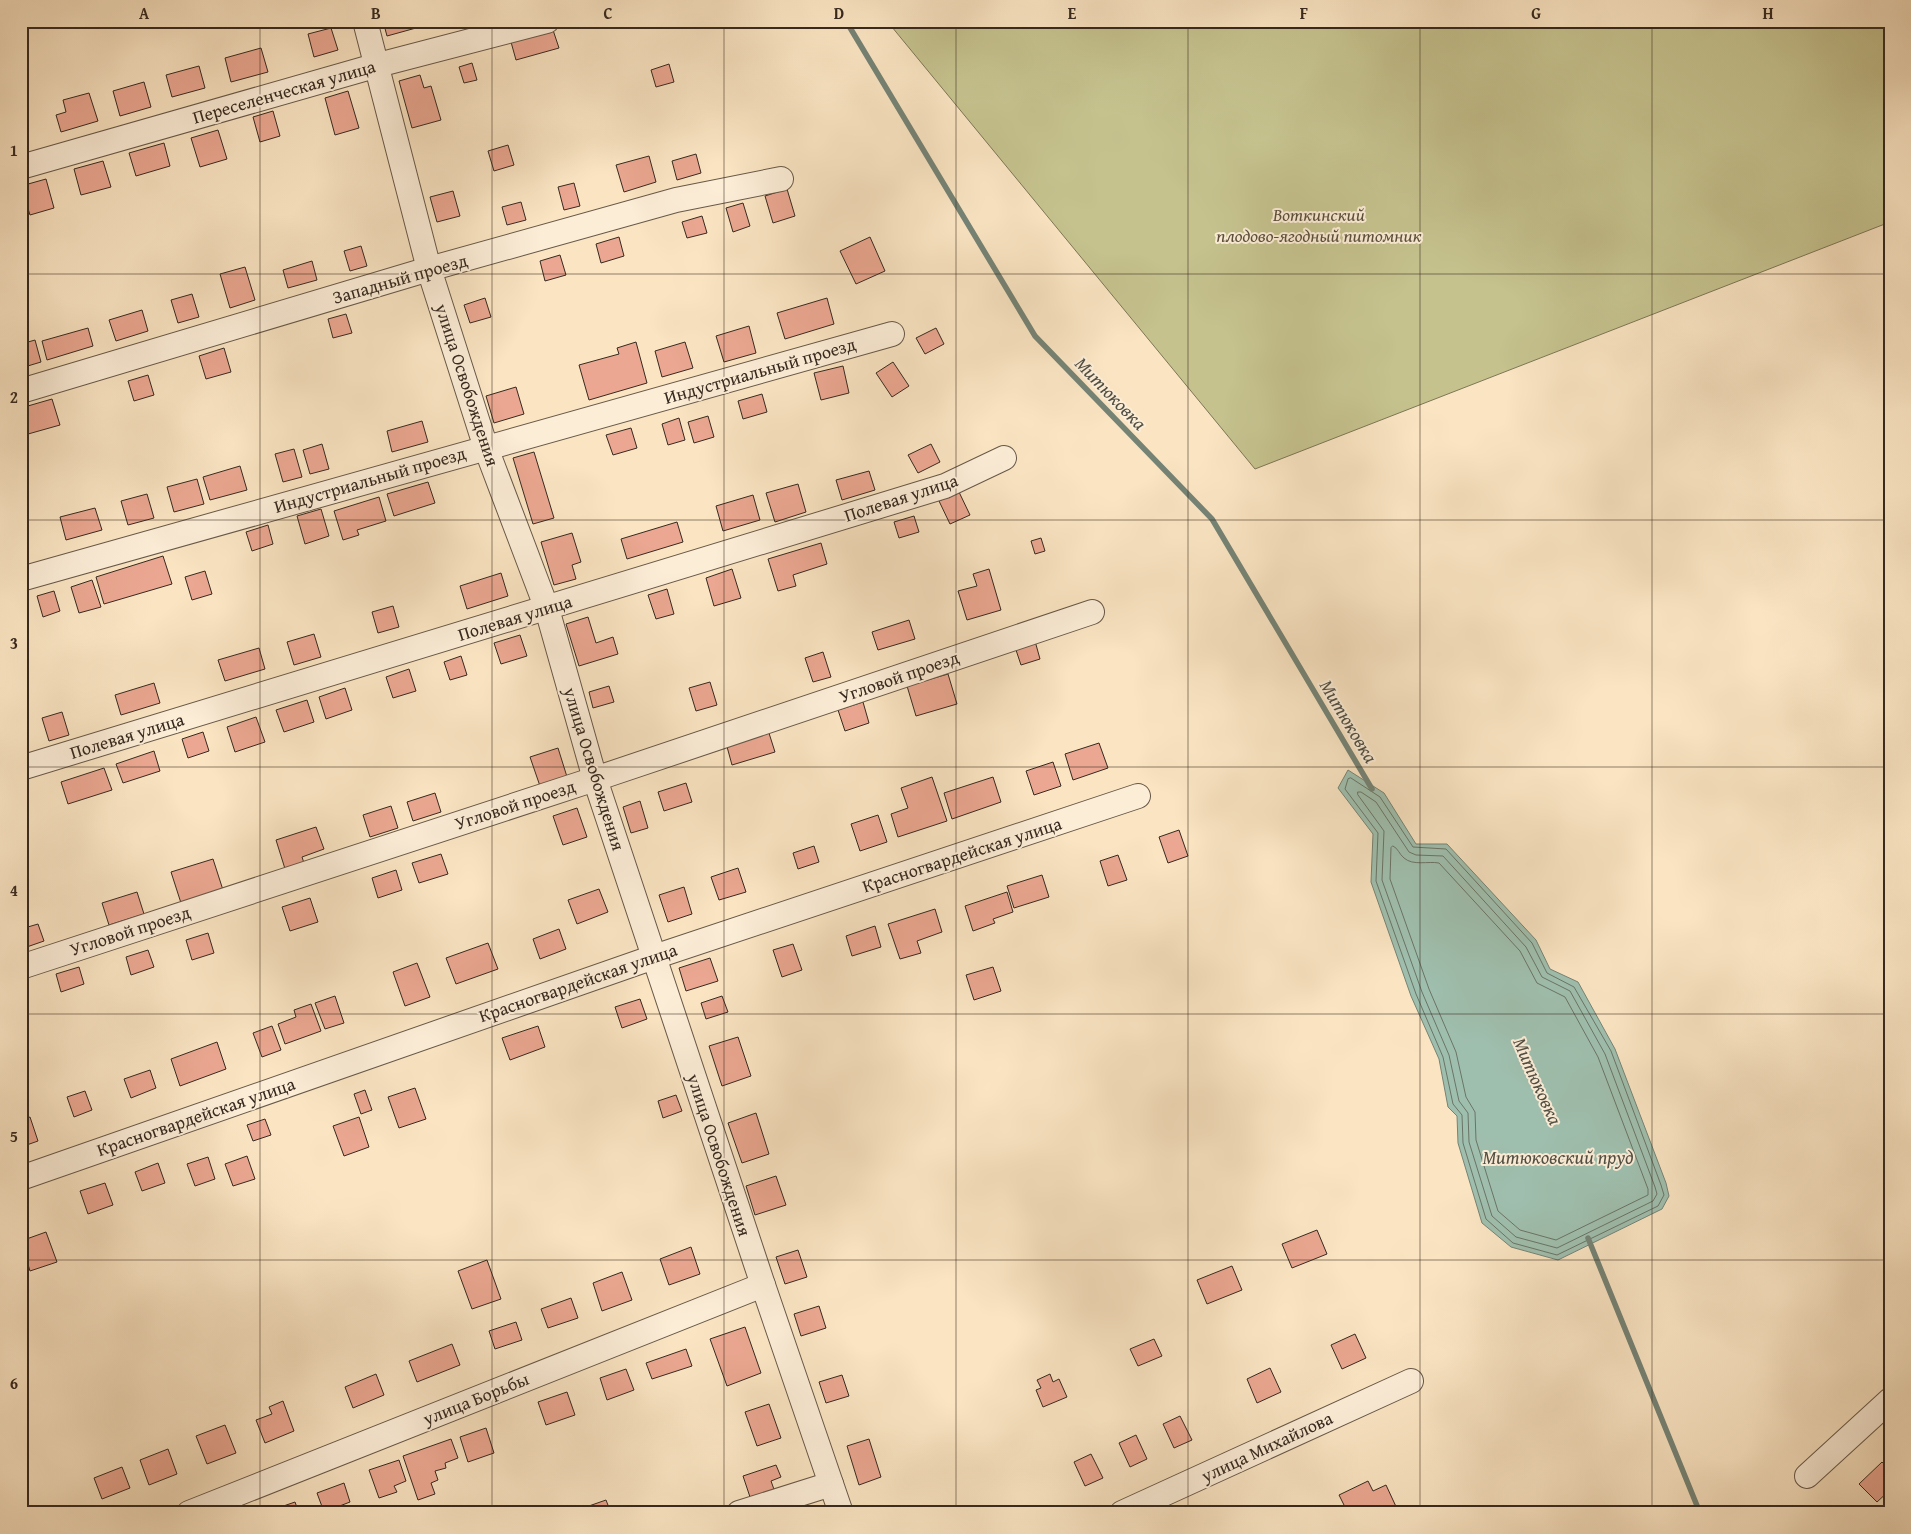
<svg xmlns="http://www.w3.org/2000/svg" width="1911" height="1534" viewBox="0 0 1911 1534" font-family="'Gentium Book Plus',serif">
  <rect width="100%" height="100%" fill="#fae4c2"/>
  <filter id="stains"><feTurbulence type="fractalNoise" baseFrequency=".004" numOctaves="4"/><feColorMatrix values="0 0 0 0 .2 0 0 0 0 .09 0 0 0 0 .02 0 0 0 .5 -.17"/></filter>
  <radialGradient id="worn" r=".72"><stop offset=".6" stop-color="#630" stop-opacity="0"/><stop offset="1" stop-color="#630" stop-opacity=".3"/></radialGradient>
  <polygon fill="#c5c28e" stroke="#7e7656" points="887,21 1890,21 1890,222 1255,469"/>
  <polygon fill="#9fbfae" stroke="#758375" points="1348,770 1384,793 1416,844 1447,844 1536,940 1550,969 1578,982 1615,1049 1666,1183 1669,1196 1662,1209 1558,1260 1511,1247 1482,1223 1458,1143 1457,1116 1448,1107 1439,1059 1411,996 1371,882 1373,834 1338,788"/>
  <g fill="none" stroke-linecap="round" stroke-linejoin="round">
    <g stroke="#6a7466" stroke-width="1">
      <polygon points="1351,778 1380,797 1413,847 1446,849 1532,943 1547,973 1574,987 1611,1051 1661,1185 1664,1195 1658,1206 1557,1255 1513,1243 1486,1219 1463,1143 1462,1115 1453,1104 1443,1057 1416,994 1376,881 1378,833 1345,789 1348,779"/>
      <polygon points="1358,792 1361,792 1376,802 1409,852 1416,855 1443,856 1526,947 1542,977 1570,991 1605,1054 1655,1187 1657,1194 1653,1201 1557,1248 1516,1237 1492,1216 1469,1142 1468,1113 1459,1101 1449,1055 1422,992 1382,880 1384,831 1358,795"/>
      <path d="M1393,846c5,2 6,8 11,12 9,8 24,3 35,5l81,88 17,32 28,14 33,60 50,132v6l-92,45 -36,-10 -22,-19 -22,-71 -1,-28 -9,-15 -10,-45 -27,-63 -39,-110 1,-31z"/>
    </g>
    <g stroke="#758375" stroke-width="5.5">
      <polyline points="846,21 1035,336 1212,519 1372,789"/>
      <polyline points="1588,1238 1700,1513"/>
    </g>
  </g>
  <g fill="#eba791" stroke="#36291f">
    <polygon points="383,21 414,21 416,28 387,36"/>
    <polygon points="331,28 338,50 314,57 308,34"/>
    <polygon points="553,30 559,48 516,60 511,42"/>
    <polygon points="261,48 268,72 231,82 225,58"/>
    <polygon points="472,63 477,80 464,83 459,67"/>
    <polygon points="669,64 674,82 656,87 651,70"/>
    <polygon points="199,66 205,88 172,97 166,75"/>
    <polygon points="420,75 424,88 431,86 441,120 412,128 399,81"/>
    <polygon points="144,82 151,107 120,116 113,91"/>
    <polygon points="348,91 359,128 335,135 325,98"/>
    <polygon points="89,93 98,121 61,132 56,115 66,112 63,100"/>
    <polygon points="273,111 280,136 260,142 253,117"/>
    <polygon points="218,130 227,159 200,167 191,138"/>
    <polygon points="164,143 170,166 136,176 129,153"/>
    <polygon points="508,145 514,165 494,171 488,151"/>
    <polygon points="696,154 701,173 677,180 672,161"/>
    <polygon points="649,156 656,182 624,192 616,165"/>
    <polygon points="103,161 111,187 81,195 74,169"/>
    <polygon points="46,179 54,208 30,215 21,186"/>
    <polygon points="574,183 580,206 564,210 558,187"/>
    <polygon points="787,189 795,216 773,223 765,196"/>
    <polygon points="453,191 460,216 437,222 430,197"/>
    <polygon points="521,202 526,220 507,225 502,207"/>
    <polygon points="743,203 750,226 733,232 726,208"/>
    <polygon points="702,216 707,233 687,238 682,222"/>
    <polygon points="619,237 624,256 601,263 596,244"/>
    <polygon points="870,237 885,271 856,284 840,251"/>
    <polygon points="361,246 367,266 350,271 344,251"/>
    <polygon points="560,255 566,275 545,281 540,261"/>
    <polygon points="312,261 317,280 288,288 283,270"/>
    <polygon points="245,267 255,300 230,308 220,274"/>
    <polygon points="192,294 199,317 178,323 171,300"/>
    <polygon points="485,298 491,317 470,323 464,305"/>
    <polygon points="827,298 834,324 785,339 777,313"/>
    <polygon points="142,310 148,331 116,341 109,320"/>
    <polygon points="346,314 352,333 333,338 328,319"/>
    <polygon points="749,326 756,353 724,362 716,336"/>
    <polygon points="88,328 93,346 47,360 42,341"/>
    <polygon points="936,328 944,344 925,354 916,338"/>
    <polygon points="35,340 41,362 21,368 21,344"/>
    <polygon points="636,342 647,383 589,400 579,365 619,354 617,348"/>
    <polygon points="685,342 693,368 662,377 655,351"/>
    <polygon points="224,348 231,372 206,379 199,356"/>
    <polygon points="893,362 909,386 892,397 876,373"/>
    <polygon points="843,366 849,393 821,400 814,373"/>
    <polygon points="148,375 154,395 134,401 128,381"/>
    <polygon points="516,387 524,414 494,423 486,396"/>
    <polygon points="762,394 767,412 743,419 738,401"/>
    <polygon points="52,399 60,425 21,436 21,408"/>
    <polygon points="708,416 714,437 694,443 688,422"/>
    <polygon points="679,418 685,440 668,445 662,424"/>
    <polygon points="422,421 428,442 392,452 387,431"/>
    <polygon points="631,428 637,448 613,455 606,435"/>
    <polygon points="322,444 329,469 310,474 303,450"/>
    <polygon points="931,444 940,462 918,473 908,455"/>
    <polygon points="294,449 302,477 283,482 275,454"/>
    <polygon points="534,452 554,518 533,524 513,458"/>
    <polygon points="240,466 247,490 210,500 203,477"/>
    <polygon points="869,471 875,490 842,500 836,480"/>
    <polygon points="197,479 204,504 174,512 167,487"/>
    <polygon points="428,482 435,503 394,516 387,494"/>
    <polygon points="798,484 806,512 775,522 766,493"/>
    <polygon points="959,492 970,515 950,524 939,501"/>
    <polygon points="147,494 154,518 128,525 121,501"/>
    <polygon points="753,495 760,520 723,531 716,506"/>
    <polygon points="379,497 386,521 357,530 359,535 343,540 334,511"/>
    <polygon points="95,508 102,530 66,540 60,517"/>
    <polygon points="321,509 329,536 305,544 297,516"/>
    <polygon points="914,516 919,532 899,538 894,522"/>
    <polygon points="677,522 683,542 627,559 621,539"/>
    <polygon points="268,525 273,544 252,551 246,532"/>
    <polygon points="572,533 581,562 572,565 576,579 554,585 541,542"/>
    <polygon points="1041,538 1045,551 1035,554 1031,541"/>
    <polygon points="821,543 827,564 793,575 796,586 778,591 768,559"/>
    <polygon points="163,556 172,584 104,604 96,577"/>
    <polygon points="732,569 741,598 714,606 706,578"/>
    <polygon points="989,569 1001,610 967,620 958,591 977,586 973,574"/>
    <polygon points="205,571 212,594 192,600 185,577"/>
    <polygon points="501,573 508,596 467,609 460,586"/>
    <polygon points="92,580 101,607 79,613 71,587"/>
    <polygon points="667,589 674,614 656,619 648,595"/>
    <polygon points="54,591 60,611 43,617 37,596"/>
    <polygon points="393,606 399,627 378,633 372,612"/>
    <polygon points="588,617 596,643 613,637 618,654 579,666 566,624"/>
    <polygon points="909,620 915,639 878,650 872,632"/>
    <polygon points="314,634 321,657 294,665 287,642"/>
    <polygon points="520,635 527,656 501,664 494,643"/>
    <polygon points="1035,641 1040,659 1021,665 1015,647"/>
    <polygon points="259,648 265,669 225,681 218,660"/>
    <polygon points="823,652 831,677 813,682 805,658"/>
    <polygon points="461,656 467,675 450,680 444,662"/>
    <polygon points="409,669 416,691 393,698 386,677"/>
    <polygon points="948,674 957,704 916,716 907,686"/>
    <polygon points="710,682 717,705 696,711 689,688"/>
    <polygon points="154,683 160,703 121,715 115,695"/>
    <polygon points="609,686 614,702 593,708 589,692"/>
    <polygon points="345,688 352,710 326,719 319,697"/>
    <polygon points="307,700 314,722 284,732 276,710"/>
    <polygon points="863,702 869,723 845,731 838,710"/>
    <polygon points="62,712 69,735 49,741 42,718"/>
    <polygon points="256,717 265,742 235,752 227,727"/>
    <polygon points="768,730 775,752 732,765 726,743"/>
    <polygon points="203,732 209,751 188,758 182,739"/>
    <polygon points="1099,743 1108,768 1073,780 1065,754"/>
    <polygon points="558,748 568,780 541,789 530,757"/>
    <polygon points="154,751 160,771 123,783 116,764"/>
    <polygon points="1053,762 1061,786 1034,795 1026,771"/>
    <polygon points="104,768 112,790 68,804 61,782"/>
    <polygon points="932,777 947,821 898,837 891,814 908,808 901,788"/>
    <polygon points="993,777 1001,802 952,819 944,793"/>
    <polygon points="686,783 692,802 664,811 658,792"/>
    <polygon points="435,793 441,812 413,821 407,802"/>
    <polygon points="640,801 648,828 631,833 623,807"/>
    <polygon points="391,806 398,828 370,837 363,815"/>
    <polygon points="577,808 587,837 563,845 553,816"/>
    <polygon points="878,815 887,842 860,851 851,824"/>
    <polygon points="316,827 324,849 302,857 305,866 286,872 276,840"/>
    <polygon points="1179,830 1188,856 1168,863 1159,837"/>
    <polygon points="814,846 819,862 798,869 793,853"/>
    <polygon points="441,854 448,874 419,883 412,863"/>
    <polygon points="1118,855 1127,880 1108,886 1100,861"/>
    <polygon points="21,858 27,877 21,879"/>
    <polygon points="213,859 223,890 181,903 171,872"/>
    <polygon points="738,868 746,892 719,900 711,877"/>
    <polygon points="396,870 402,890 378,898 372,878"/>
    <polygon points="1042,875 1049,897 1014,908 1007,886"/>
    <polygon points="684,887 692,914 668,922 659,895"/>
    <polygon points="599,889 608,912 577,924 568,900"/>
    <polygon points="137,892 144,914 109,925 102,903"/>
    <polygon points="1007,892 1013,912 993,919 995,923 973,931 965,906"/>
    <polygon points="310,898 318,922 290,931 282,907"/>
    <polygon points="935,909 942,932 917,941 921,953 900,959 888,924"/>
    <polygon points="38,924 44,941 21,949 21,929"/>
    <polygon points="875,926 881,947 852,956 846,936"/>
    <polygon points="559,929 566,949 540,959 533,939"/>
    <polygon points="208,933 214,953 192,960 186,940"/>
    <polygon points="488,943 498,969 456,984 446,958"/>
    <polygon points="793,944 802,970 782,977 773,950"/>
    <polygon points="148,950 154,967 131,975 126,957"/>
    <polygon points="710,958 718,981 686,991 679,968"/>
    <polygon points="417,963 430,997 405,1006 393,972"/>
    <polygon points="79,967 84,984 61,992 56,974"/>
    <polygon points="993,967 1001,991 974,1000 966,975"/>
    <polygon points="335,996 344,1023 325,1029 315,1003"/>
    <polygon points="722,996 728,1012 706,1019 701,1003"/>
    <polygon points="640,999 647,1019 622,1028 615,1007"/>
    <polygon points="311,1004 321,1031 285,1044 278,1024 296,1017 294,1010"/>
    <polygon points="272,1026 281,1050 262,1057 253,1033"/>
    <polygon points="538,1026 545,1047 510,1060 502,1038"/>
    <polygon points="738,1037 751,1076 722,1086 709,1046"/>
    <polygon points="217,1042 226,1069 180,1086 171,1059"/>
    <polygon points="150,1070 156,1088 131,1098 124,1079"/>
    <polygon points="415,1088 426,1119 399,1128 388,1097"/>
    <polygon points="365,1090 372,1110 361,1114 354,1094"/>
    <polygon points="85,1091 92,1110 74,1117 67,1097"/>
    <polygon points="676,1095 682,1111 663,1118 658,1101"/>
    <polygon points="756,1113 769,1154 742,1163 728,1123"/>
    <polygon points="30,1117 38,1141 21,1147 21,1120"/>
    <polygon points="359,1117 369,1147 344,1156 333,1126"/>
    <polygon points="265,1119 271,1135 253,1141 247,1125"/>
    <polygon points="247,1156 255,1179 233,1186 225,1164"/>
    <polygon points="208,1157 215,1179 195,1186 187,1164"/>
    <polygon points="158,1163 165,1183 142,1191 135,1172"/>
    <polygon points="776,1176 786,1205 755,1215 746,1186"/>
    <polygon points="105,1183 113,1205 88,1214 80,1191"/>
    <polygon points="1317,1230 1327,1254 1292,1268 1282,1244"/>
    <polygon points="46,1232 57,1262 30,1271 21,1241"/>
    <polygon points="691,1247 700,1274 669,1285 660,1259"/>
    <polygon points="798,1250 807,1277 785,1284 776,1257"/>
    <polygon points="487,1260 501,1299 472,1309 458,1271"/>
    <polygon points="1232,1266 1242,1290 1207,1304 1197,1280"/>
    <polygon points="622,1272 632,1300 602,1311 593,1283"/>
    <polygon points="571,1298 578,1318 548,1328 541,1309"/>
    <polygon points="819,1306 826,1328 801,1336 794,1314"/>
    <polygon points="516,1322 522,1340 495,1349 489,1331"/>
    <polygon points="745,1327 761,1373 727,1386 710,1339"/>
    <polygon points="1355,1334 1366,1358 1342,1369 1331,1345"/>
    <polygon points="1154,1339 1162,1356 1138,1366 1130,1349"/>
    <polygon points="452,1344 460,1365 417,1382 409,1361"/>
    <polygon points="686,1349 692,1366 652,1379 646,1363"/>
    <polygon points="1270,1368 1281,1392 1257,1403 1247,1379"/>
    <polygon points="626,1369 634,1390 607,1400 600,1378"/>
    <polygon points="376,1374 384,1395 353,1408 345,1387"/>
    <polygon points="1050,1374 1053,1382 1059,1379 1067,1397 1043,1407 1036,1390 1041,1388 1037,1380"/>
    <polygon points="842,1375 849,1396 826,1403 819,1382"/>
    <polygon points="567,1392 575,1415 546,1425 538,1402"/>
    <polygon points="283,1401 294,1431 265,1443 256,1420 272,1414 269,1407"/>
    <polygon points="769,1404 781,1438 757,1446 745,1412"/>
    <polygon points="1180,1416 1192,1440 1174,1448 1163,1424"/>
    <polygon points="225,1425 236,1453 207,1464 196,1436"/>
    <polygon points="486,1428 494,1453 468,1462 460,1437"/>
    <polygon points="1136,1435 1147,1459 1130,1467 1119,1443"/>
    <polygon points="451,1439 458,1458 445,1463 446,1468 435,1471 438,1480 431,1483 435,1494 418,1500 403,1456"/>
    <polygon points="869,1439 881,1477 859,1485 847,1446"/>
    <polygon points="168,1449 177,1474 149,1485 140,1460"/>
    <polygon points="1091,1454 1103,1478 1085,1486 1074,1462"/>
    <polygon points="399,1460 406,1481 394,1486 397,1492 379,1498 369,1470"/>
    <polygon points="1882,1462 1890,1470 1890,1490 1877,1502 1859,1484"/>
    <polygon points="776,1465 781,1477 771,1481 776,1495 752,1503 743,1476"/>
    <polygon points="122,1467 130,1488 102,1499 94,1478"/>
    <polygon points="1368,1481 1373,1491 1386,1485 1399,1513 1348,1513 1339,1495"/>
    <polygon points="344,1483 350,1502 324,1512 317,1493"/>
    <polygon points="606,1500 611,1513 588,1513 586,1507"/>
    <polygon points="295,1502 299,1513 272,1513 272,1510"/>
  </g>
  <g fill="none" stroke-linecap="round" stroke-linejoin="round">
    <g stroke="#675848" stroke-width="26">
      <g id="minor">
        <polyline points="365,21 429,269 486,448 547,609 595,779 763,1285 841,1513"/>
        <polyline points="21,167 378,65 547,21"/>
        <polyline points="21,391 429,269 676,200 781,179"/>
        <polyline points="21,579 892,334"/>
        <polyline points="21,768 945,486 1004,458"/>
        <polyline points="21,967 595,779 1092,612"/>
        <polyline points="21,1178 654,957 1138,796"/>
        <polyline points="1807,1476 1890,1400"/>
        <polyline points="189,1513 763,1285"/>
        <polyline points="739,1513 831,1484"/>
        <polyline points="1122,1513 1411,1381"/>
      </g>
    </g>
    <use href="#minor" stroke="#fcedd7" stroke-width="24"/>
  </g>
  <path fill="none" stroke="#36291f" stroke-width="1" stroke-opacity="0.55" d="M260,21v1492M492,21v1492M724,21v1492M956,21v1492M1188,21v1492M1420,21v1492M1652,21v1492M21,274h1869M21,520h1869M21,767h1869M21,1014h1869M21,1260h1869"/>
  <g text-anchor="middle" stroke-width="4" stroke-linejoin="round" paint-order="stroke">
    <g font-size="18" fill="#36291f" stroke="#fcedd7">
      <text transform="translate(284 92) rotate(-16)" y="6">Переселенческая улица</text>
      <text transform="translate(400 279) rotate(-16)" y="6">Западный проезд</text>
      <text transform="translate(760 371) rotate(-16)" y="6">Индустриальный проезд</text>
      <text transform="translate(467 385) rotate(72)" y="6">улица Освобождения</text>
      <text transform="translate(370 480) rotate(-16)" y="6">Индустриальный проезд</text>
      <text transform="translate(901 498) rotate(-18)" y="6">Полевая улица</text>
      <text transform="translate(515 618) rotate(-17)" y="6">Полевая улица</text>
      <text transform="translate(899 677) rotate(-19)" y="6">Угловой проезд</text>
      <text transform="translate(127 736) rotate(-17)" y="6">Полевая улица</text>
      <text transform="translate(594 769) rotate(73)" y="6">улица Освобождения</text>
      <text transform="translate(515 805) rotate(-18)" y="6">Угловой проезд</text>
      <text transform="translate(962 855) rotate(-18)" y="6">Красногвардейская улица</text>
      <text transform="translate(130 931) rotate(-18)" y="6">Угловой проезд</text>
      <text transform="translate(578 983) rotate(-19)" y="6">Красногвардейская улица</text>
      <text transform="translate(196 1117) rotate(-19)" y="6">Красногвардейская улица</text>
      <text transform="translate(719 1155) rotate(72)" y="6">улица Освобождения</text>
      <text transform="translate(476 1399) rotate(-22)" y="6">улица Борьбы</text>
      <text transform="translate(1267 1447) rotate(-25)" y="6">улица Михайлова</text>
    </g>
    <g font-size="18" font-style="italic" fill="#5a4f3b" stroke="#fcedd7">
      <text x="1319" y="221">Воткинский<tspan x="1319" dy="21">плодово-ягодный питомник</tspan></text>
    </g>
    <g font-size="19" font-style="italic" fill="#504e43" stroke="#fcedd7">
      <text transform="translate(1111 393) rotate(46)" y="7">Митюковка</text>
      <text transform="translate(1349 721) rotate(59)" y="7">Митюковка</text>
      <text transform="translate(1538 1081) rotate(66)" y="7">Митюковка</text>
      <text x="1558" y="1164">Митюковский пруд</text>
    </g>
  </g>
  <rect width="1911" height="1534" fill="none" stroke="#fae4c2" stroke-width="55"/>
  <rect x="28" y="28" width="1856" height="1478" fill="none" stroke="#36291f" stroke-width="2"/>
  <g font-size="16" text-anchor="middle" font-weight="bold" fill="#36291f">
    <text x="144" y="19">A</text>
    <text x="376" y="19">B</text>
    <text x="608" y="19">C</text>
    <text x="839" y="19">D</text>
    <text x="1072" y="19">E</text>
    <text x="1304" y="19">F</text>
    <text x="1536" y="19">G</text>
    <text x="1768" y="19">H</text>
    <text x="14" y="156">1</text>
    <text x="14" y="403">2</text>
    <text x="14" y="649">3</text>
    <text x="14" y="896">4</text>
    <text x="14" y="1142">5</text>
    <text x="14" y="1389">6</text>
  </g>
  <rect width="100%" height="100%" filter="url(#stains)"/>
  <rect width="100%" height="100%" fill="url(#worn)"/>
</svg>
